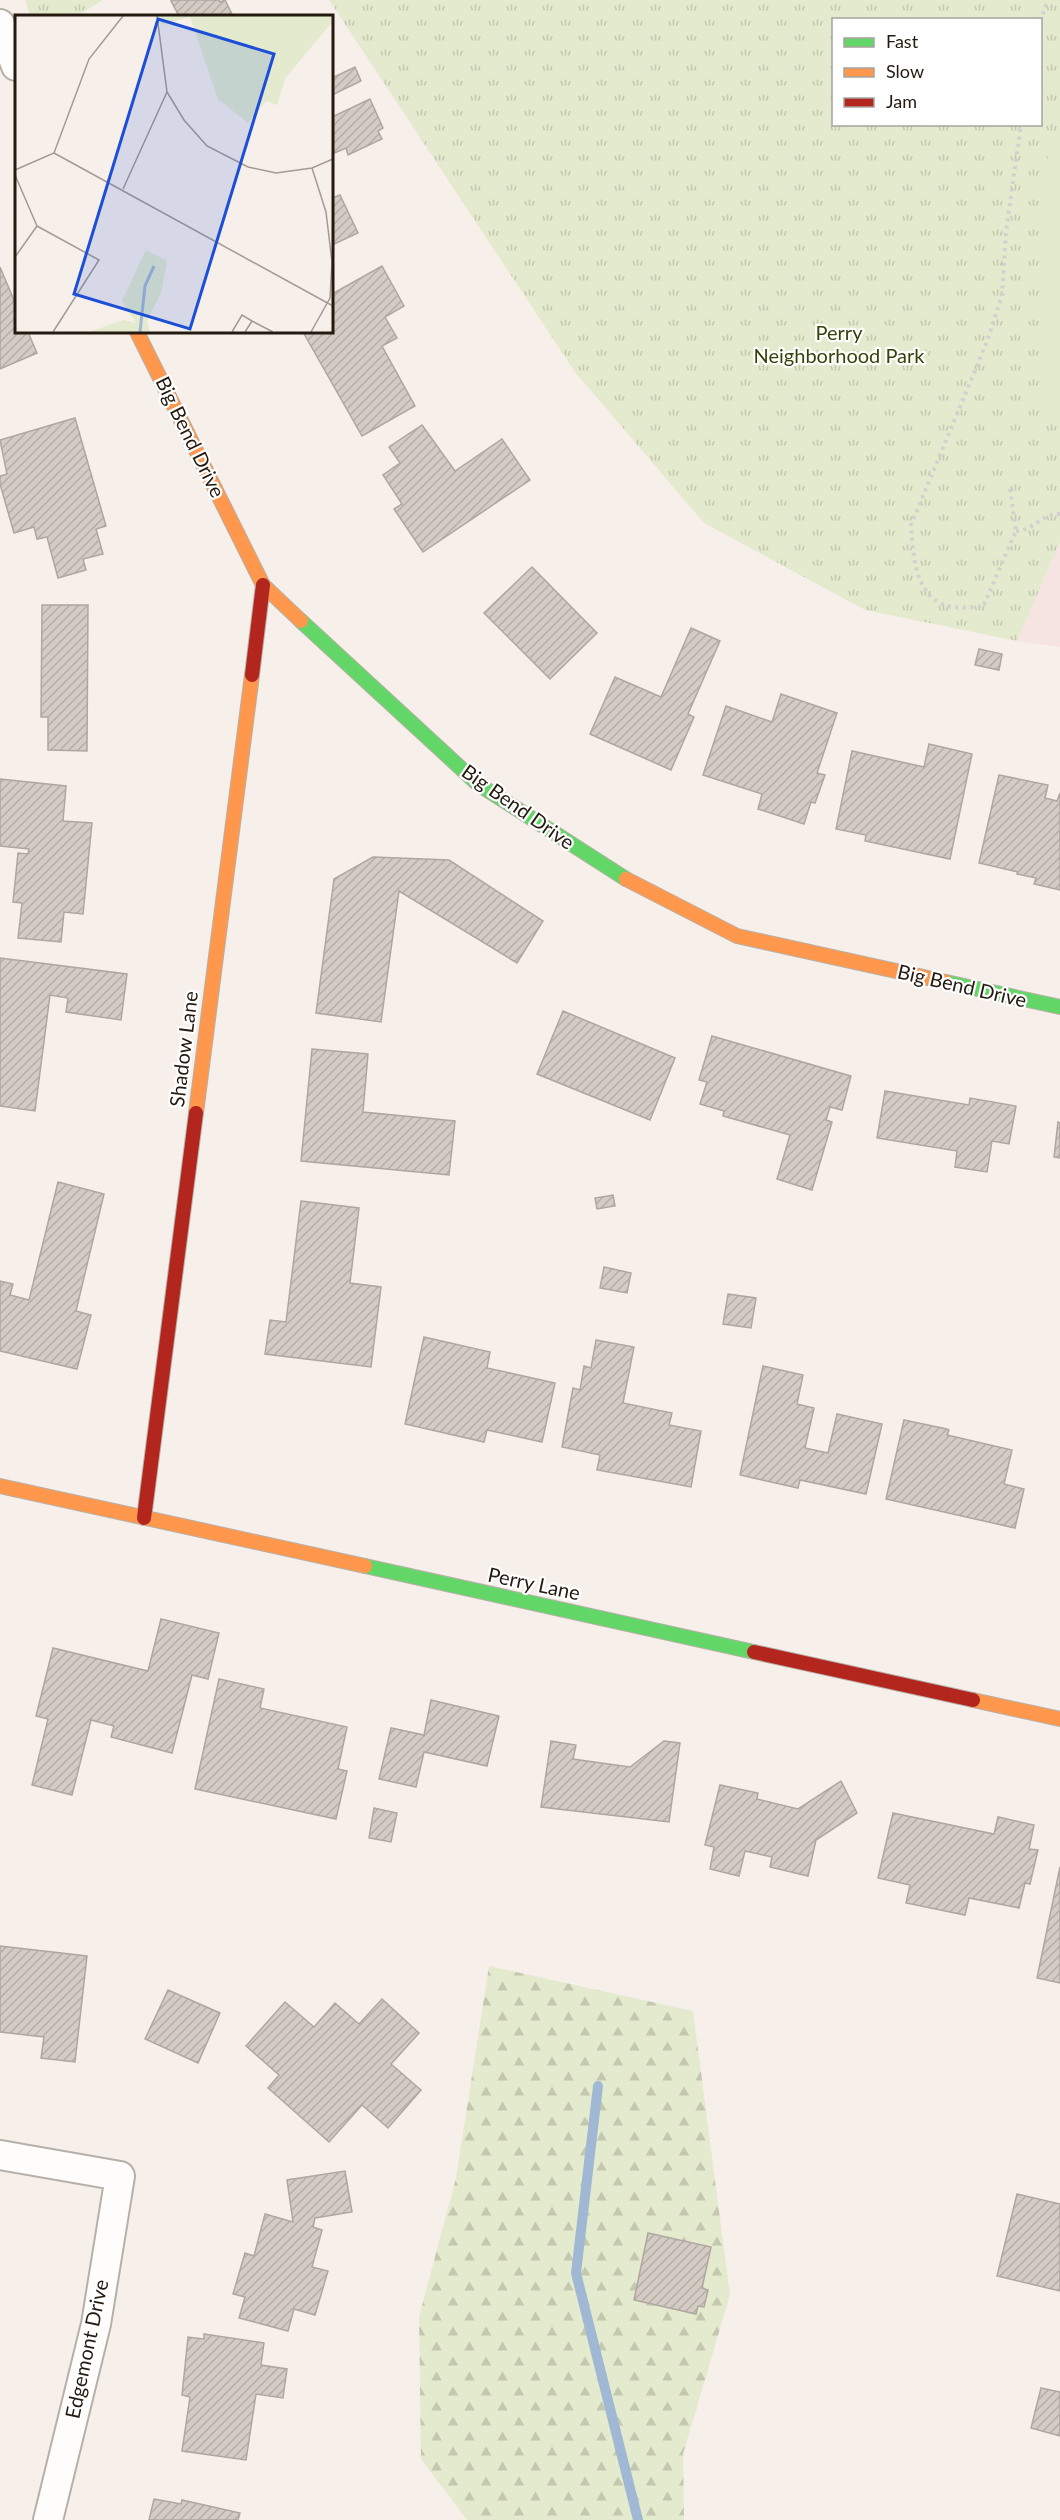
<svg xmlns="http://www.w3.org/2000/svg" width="1060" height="2520" viewBox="0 0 1060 2520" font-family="Lato,sans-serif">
  <defs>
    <pattern id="forest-firs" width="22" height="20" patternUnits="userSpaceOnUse" patternTransform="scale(1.5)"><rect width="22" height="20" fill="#e3eacd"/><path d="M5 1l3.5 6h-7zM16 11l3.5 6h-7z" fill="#c3c8af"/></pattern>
    <pattern id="park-tufts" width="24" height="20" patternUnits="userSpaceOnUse" patternTransform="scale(1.5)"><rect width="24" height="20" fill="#e3eacd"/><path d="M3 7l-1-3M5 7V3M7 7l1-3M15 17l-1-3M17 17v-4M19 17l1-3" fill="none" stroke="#c3c8af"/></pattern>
    <pattern id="building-hatch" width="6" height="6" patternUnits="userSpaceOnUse" patternTransform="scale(1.5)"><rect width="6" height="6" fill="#d3cbc4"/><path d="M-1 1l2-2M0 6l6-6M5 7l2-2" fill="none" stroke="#b5aea7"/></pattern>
  </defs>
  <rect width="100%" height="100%" fill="#f7f0ea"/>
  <polygon fill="#f6e4e2" points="1060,542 1060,647 1017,641"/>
  <polygon fill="url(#forest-firs)" points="489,1966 693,2011 730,2295 683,2454 684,2520 467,2520 421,2459 419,2317 456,2178"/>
  <g fill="url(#park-tufts)" fill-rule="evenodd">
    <polygon points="25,0 103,0 77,16 30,16"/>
    <path d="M329,0h731v542l-43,99 -152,-31 -161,-87 -129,-151zM834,20h206v104h-206z"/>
  </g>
  <polygon fill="#e3eacd" points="1048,143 1060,143 1060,410 1039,409"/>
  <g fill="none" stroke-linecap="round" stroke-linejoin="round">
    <polyline stroke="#a1b8d4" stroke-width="10" points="598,2086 576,2273 638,2520"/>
  </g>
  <g fill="url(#building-hatch)" stroke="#afa79f" stroke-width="1.5">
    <polygon points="174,0 219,0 220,2 225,0 233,16 179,16 171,1"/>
    <polygon points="355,67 361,81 332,95 332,78"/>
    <polygon points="370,99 383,128 378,131 382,139 348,155 346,148 332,154 332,117"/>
    <polygon points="340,195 358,233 332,245 332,198"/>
    <polygon points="382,266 404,306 385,317 397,338 382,346 415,406 362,436 303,332 332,332 332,294"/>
    <polygon points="0,267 16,305 16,332 28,332 37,353 0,369"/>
    <polygon points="75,418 106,526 96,529 103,554 83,559 86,570 58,578 47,537 37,539 34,527 14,533 0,484 0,476 7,474 0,440"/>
    <polygon points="422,425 455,471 502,439 530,480 423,552 394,509 402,504 383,475 400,463 389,447"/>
    <polygon points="532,567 597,633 550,679 484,613"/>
    <polygon points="42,605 88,605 87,751 48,750 48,717 41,717"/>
    <polygon points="691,628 720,641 688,714 694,717 671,770 590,734 615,677 661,697"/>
    <polygon points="979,649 1002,654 999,670 975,665"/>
    <polygon points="781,694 837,713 817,773 825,775 815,803 811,802 804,824 758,809 762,794 703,775 726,706 772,722"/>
    <polygon points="929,744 972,754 950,859 865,841 866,835 836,829 852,751 924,767"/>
    <polygon points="999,775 1048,785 1045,798 1057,801 1060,793 1060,890 1034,884 1036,878 1017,874 1018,872 979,863"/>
    <polygon points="0,779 66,786 63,821 92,823 83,914 64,912 61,942 18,938 22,903 13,902 18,853 28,854 29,849 0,846"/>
    <polygon points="373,857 449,860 543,921 517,963 399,891 381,1022 316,1013 334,879"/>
    <polygon points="0,958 127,974 121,1020 66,1012 68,998 50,995 35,1111 0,1106"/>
    <polygon points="563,1011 675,1058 650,1120 537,1074"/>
    <polygon points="712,1036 851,1076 842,1110 830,1107 826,1120 832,1122 812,1190 777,1179 790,1135 723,1116 724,1111 700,1104 707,1082 699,1080"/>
    <polygon points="312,1049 368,1054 363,1112 455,1121 449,1175 301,1161"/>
    <polygon points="885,1091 969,1105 970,1098 1016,1106 1009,1144 992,1141 987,1172 955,1167 957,1151 877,1138"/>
    <polygon points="1058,1122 1060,1123 1060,1158 1054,1157"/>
    <polygon points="58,1182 104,1194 76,1311 91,1315 77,1369 0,1351 0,1281 13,1284 10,1295 29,1300"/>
    <polygon points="613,1195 615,1206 597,1209 595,1198"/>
    <polygon points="301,1201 359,1208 350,1283 381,1287 371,1367 265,1354 270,1320 286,1322"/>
    <polygon points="604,1267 631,1273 627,1293 600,1288"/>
    <polygon points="728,1294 756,1298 751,1328 723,1324"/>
    <polygon points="424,1337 490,1352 487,1368 555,1383 542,1442 487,1430 484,1442 405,1424"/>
    <polygon points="596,1340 634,1347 623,1403 672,1413 669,1425 701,1431 691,1487 597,1470 600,1455 562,1447 573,1388 580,1390 584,1366 591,1368"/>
    <polygon points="763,1366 803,1375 797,1404 814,1408 805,1448 828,1453 837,1414 882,1424 866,1494 800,1480 798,1488 740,1475"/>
    <polygon points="904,1420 947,1429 949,1430 947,1435 1012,1450 1004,1484 1024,1489 1015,1528 886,1499"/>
    <polygon points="161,1619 219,1633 208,1679 192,1675 172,1753 111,1737 114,1726 91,1720 72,1795 32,1785 48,1719 36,1716 53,1648 148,1671"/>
    <polygon points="219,1679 264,1689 260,1708 347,1727 338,1769 347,1771 336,1819 195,1789"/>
    <polygon points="431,1700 499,1716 487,1766 424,1752 416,1787 379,1779 391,1728 424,1735"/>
    <polygon points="551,1741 576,1745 573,1759 630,1767 664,1741 680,1743 669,1822 541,1807"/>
    <polygon points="841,1781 857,1813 816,1840 808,1876 770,1867 772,1857 745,1851 739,1876 710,1869 714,1847 705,1845 720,1785 758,1793 757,1799 798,1809"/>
    <polygon points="374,1808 397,1813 391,1842 369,1838"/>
    <polygon points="893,1813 994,1834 998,1817 1034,1825 1029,1849 1038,1850 1030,1884 1025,1883 1019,1908 969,1898 965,1915 906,1903 910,1885 878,1878"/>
    <polygon points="1060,1867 1060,1983 1037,1978"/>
    <polygon points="0,1946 87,1956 75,2062 41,2058 44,2037 0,2032"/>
    <polygon points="168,1990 220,2013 198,2063 145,2039"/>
    <polygon points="382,1999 419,2033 391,2064 421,2090 388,2128 362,2105 329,2142 268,2088 279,2075 246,2046 285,2002 314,2027 335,2003 359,2024"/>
    <polygon points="345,2171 352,2212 315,2218 313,2227 322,2230 312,2267 328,2271 315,2315 294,2309 288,2331 239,2318 245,2297 233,2294 245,2253 254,2256 265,2214 293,2222 287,2180"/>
    <polygon points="1017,2194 1060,2204 1060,2291 997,2276"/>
    <polygon points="648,2233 711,2247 702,2288 708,2290 704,2307 698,2306 696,2314 634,2300"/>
    <polygon points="204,2334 264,2343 261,2365 287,2369 283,2398 256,2394 246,2460 182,2451 190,2397 182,2395 188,2337 204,2339"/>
    <polygon points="1041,2388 1060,2392 1060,2436 1031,2428"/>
    <polygon points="154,2499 181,2504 182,2500 240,2513 238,2520 149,2520"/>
  </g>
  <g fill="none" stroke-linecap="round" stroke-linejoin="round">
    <g stroke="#b7b0a8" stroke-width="32">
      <g id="street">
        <polyline points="0,24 16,66"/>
        <polyline points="0,2155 120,2176 96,2324 48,2520"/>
      </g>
    </g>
    <g stroke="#b7b0a8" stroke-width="16">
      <g id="fast">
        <polyline points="301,621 478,784 626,879"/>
        <polyline points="946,982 1060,1007"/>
        <polyline points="365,1566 754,1652"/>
      </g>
    </g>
    <g stroke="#b7b0a8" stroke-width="16">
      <g id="slow">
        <polyline points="137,332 263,585 301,621"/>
        <polyline points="626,879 737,936 946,982"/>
        <polyline points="196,1113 252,675"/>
        <polyline points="0,1486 365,1566"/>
        <polyline points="973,1700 1060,1719"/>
      </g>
    </g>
    <g stroke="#b7b0a8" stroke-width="16">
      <g id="jam">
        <polyline points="252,675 263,585"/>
        <polyline points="144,1518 196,1113"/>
        <polyline points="754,1652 973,1700"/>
      </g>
    </g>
    <g stroke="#d3d1cf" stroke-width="4" stroke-dasharray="3 4.5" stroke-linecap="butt">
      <polyline points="1040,21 1048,0"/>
      <path d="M1010,489l6,42 -33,76c-12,0 -28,2 -39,-2 -30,-12 -31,-53 -33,-80l75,-181 16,-48 4,-64 15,-108"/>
      <path d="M1016,531c17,0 28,-19 44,-17"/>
    </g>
    <use href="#street" stroke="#fefdfc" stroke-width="28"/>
    <use href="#fast" stroke="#63d668" stroke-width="14"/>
    <use href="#slow" stroke="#ff974d" stroke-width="14"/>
    <use href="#jam" stroke="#b3261e" stroke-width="14"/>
  </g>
  <g text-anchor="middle" stroke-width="4.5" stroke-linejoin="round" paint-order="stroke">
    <g font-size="20" fill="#344408" stroke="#fff">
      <text x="839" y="340">Perry<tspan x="839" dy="23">Neighborhood Park</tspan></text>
    </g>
    <g font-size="20" fill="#241a10" stroke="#fff">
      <text transform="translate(190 437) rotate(64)" y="7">Big Bend Drive</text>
      <text transform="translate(518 807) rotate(35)" y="7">Big Bend Drive</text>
      <text transform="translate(962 986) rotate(13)" y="7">Big Bend Drive</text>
      <text transform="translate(184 1049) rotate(-83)" y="7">Shadow Lane</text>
      <text transform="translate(534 1584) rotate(12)" y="7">Perry Lane</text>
      <text transform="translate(87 2349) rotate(-78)" y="7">Edgemont Drive</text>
    </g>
  </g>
  <g transform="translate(15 15)">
    <rect width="318" height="318" fill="#f7f0ea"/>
    <path d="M131,235l21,11 -6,32 -14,28 3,11h-60l33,-12 13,3 -14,-22z" fill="#e3eacd"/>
    <path d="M146,1h172v5l-85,102 -30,-24 -28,-82 -29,8z" fill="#e3eacd"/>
    <path d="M293,1h22l-1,9h-19zM253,54l18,7 -9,29 -19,-7z" fill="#e3eacd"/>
    <path fill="none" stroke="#a1b8d4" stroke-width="3" d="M125,317l5,-46 9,-20"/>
    <path fill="none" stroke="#a39a93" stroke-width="1.5" d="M142,1l10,76 17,28 23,26 41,21 28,6 36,-5 21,-9M39,138l279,153M0,155l39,-17 35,-94 34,-43M0,160l22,51M108,174l44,-97M22,211l62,34 -46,72M0,242l22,-31M217,317l10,-17 10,6M230,317l7,-11 21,11M296,317l19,-34 2,-36 -6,-50 -14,-44"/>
    <path fill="#1d4ed8" fill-opacity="0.15" stroke="#1d4ed8" stroke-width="3" d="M143,4l116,35 -84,275 -116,-35z"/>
    <rect width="318" height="318" fill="none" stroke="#241a10" stroke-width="3"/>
  </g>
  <rect x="832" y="18" width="210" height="108" fill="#ffffff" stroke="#a7a39f" stroke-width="1.5"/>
  <rect x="844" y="38" width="30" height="9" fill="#63d668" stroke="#a7a39f" stroke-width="1.5"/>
  <text x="886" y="48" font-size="18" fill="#241a10">Fast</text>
  <rect x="844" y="68" width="30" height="9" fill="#ff974d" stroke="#a7a39f" stroke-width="1.5"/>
  <text x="886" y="78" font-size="18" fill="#241a10">Slow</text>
  <rect x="844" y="98" width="30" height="9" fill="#b3261e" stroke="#a7a39f" stroke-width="1.5"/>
  <text x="886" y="108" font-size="18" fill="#241a10">Jam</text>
</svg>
